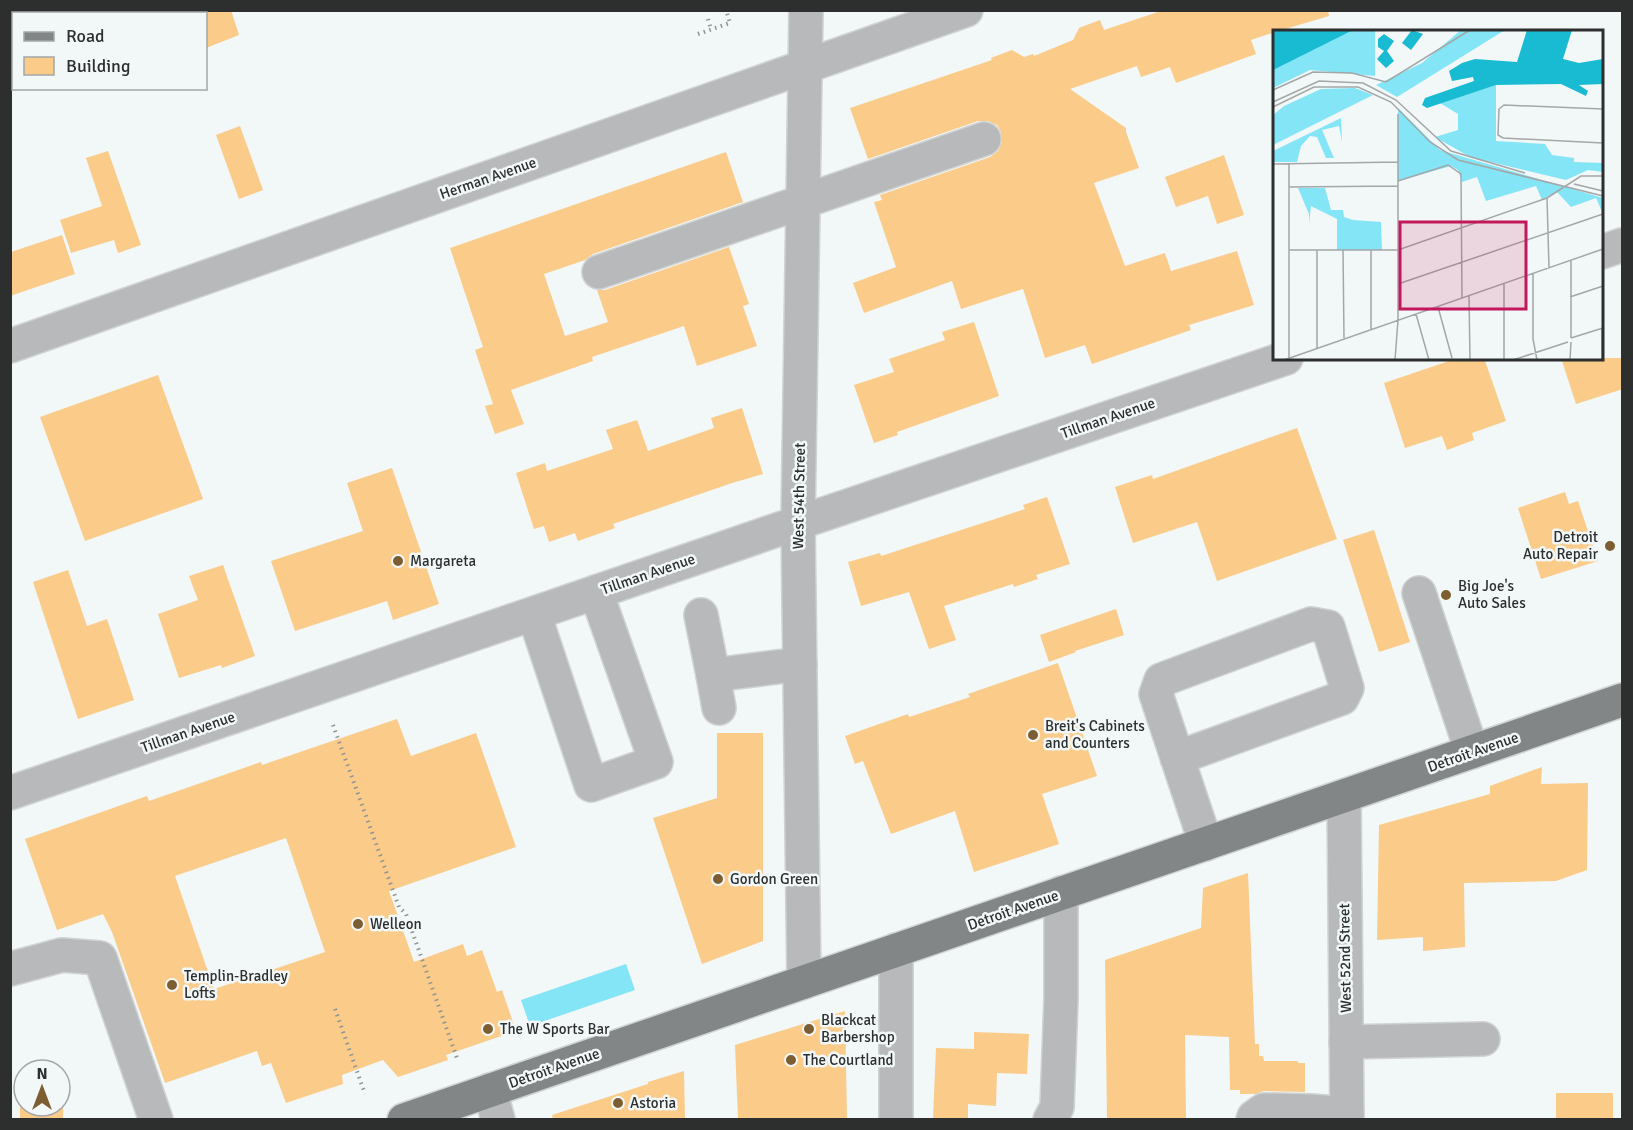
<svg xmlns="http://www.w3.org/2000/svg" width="1633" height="1130" viewBox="0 0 1633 1130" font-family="Signika,sans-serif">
  <rect width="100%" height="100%" fill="#f2f7f7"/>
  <polygon fill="#84e5f7" points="626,964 635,990 530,1026 521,1000"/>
  <g fill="#facb89" fill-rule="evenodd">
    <polygon points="206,10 231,10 239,35 206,48"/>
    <polygon points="1164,10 1328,10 1329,16 1275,32 1251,40 1256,54 1176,83 1170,67 1141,77 1137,66 1070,89 1126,128 1126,132 1139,168 1094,183 1125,266 1165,253 1171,271 1237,251 1254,305 1189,325 1191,330 1092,364 1085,345 1045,358 1023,289 961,309 952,281 864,313 853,283 896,267 874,202 882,200 880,195 990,157 998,151 1002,142 1001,132 997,125 988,121 978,121 868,159 850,108 992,60 991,58 1012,50 1024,57 1033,54 1034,56 1073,40 1079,28 1100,20 1104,30"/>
    <polygon points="240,126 263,190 239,199 216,135"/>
    <polygon points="108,151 141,245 118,253 114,240 71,253 60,220 102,206 86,158"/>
    <polygon points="726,152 743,202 593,254 585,260 544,274 565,336 608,322 597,290 605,290 729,247 749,304 743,306 757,346 697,366 684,326 592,357 593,361 511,390 524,424 495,434 485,406 493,404 475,350 483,347 450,248"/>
    <polygon points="1224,155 1244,215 1217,224 1208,196 1176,207 1165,177"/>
    <polygon points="62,235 75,274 10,296 11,252"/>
    <polygon points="974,322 999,396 897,432 898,435 874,443 854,385 894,372 889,359 945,340 942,332"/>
    <polygon points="1458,358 1484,358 1506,421 1472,433 1474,440 1447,450 1442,436 1405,448 1384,383"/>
    <polygon points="1561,358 1623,358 1623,389 1576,404"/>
    <polygon points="158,375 203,499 85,541 40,417"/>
    <polygon points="742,408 763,474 732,483 613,524 615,528 578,541 575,533 549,542 544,526 534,529 516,473 545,463 547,471 613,449 606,430 637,420 648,451 714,428 711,418"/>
    <polygon points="1297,428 1337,539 1217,581 1197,522 1133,543 1115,487 1152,475 1153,479"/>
    <polygon points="392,468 439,604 393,620 387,601 295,631 271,561 363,531 347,483"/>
    <polygon points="1565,492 1569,504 1578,501 1598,561 1541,579 1518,508"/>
    <polygon points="1047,497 1070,564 1036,575 1038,579 1014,587 1013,584 944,606 956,640 929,649 909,592 861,606 848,562 880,553 881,556 992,520 1025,509 1023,505"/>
    <polygon points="1374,530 1410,642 1379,652 1343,540"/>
    <polygon points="223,565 255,656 222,668 221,665 179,678 158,614 198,600 189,576"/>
    <polygon points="68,570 87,626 107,619 134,700 78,719 33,582"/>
    <polygon points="1116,609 1124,635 1075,651 1076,652 1049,662 1040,635"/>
    <polygon points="1058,663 1097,776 1042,794 1059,844 974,872 955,811 891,834 863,761 855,764 845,736 908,714 909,717 970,697 968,694"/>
    <path d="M397,719l14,37 65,-23 40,114 -127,44 25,71 49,-18 4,12 15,-6 15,42 5,-2 14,41 -70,24 2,5 -50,17 -15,-17 -41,15 1,9 -57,19 -15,-40 -9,3 -5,-15 -92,32 -53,-151 -9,-18 -46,16 -32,-91 122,-43 2,5 112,-39 1,3zM286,838l39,114 -111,37 -39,-113z"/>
    <polygon points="717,733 763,733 763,941 702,964 653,818 717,798"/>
    <polygon points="1542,767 1541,784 1588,783 1587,870 1556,881 1464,883 1465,947 1423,951 1423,937 1377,940 1379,825 1490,794 1490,786"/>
    <polygon points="1248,873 1255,1044 1259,1044 1259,1056 1263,1056 1264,1061 1298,1061 1298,1063 1305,1063 1305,1092 1264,1091 1256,1094 1240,1094 1240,1090 1230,1090 1229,1037 1185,1035 1186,1119 1107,1119 1105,960 1201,928 1203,888"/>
    <polygon points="845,1011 847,1119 738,1119 735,1045"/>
    <polygon points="974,1032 1029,1034 1027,1074 997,1073 996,1106 968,1104 968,1119 933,1119 936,1048 974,1049"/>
    <polygon points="684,1071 685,1119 553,1119 552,1115 648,1084 648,1082"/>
    <rect x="1556" y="1093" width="57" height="26"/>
    <polygon points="20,1096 24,1096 24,1106 60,1106 60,1096 63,1096 63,1119 20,1119"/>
  </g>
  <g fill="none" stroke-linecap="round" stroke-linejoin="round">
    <g stroke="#cfd3d3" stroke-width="36">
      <g id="minor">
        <polyline points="1602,252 1622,245"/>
        <polyline points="599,272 984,139"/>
        <polyline points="10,346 966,10"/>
        <polyline points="1419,593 1472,752"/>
        <polyline points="534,614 591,785 656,762 596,592"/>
        <polyline points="701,615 713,675 800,664"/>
        <polyline points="713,675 719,708"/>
        <polyline points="1177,758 1342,698 1347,688 1328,627 1311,624 1161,680 1156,694 1206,844"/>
        <polyline points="10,793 768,533 1286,358"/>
        <polyline points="1344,796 1347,1120"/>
        <polyline points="896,950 896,1120"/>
        <polyline points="10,969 62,955 100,958 156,1120"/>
        <polyline points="804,982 798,523 806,10"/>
        <polyline points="1346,1042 1483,1039"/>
        <polyline points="490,1090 498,1120"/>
        <polyline points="1050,1120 1057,1107 1061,999 1061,893"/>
        <polyline points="1253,1120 1254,1117 1264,1110 1311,1111 1347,1114"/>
      </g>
    </g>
    <g stroke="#cfd3d3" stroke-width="36">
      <polyline id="major" points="404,1120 1622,700"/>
    </g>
    <g stroke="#909494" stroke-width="4" stroke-dasharray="1.5 4.5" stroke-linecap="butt">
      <polyline points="708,19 711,29"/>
      <polyline points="698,34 730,23 727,13"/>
      <polyline points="333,725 399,907 406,914 458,1061"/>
      <polyline points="335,1009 365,1094"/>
    </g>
    <use href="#minor" stroke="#b7b9ba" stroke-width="33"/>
    <use href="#major" stroke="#838687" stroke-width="33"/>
  </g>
  <g fill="#7c5e32" stroke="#f2f7f7" stroke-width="2">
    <circle cx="1610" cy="546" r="6"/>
    <circle cx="398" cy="561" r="6"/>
    <circle cx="1446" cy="595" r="6"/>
    <circle cx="1033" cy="735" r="6"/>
    <circle cx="718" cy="879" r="6"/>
    <circle cx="358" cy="924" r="6"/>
    <circle cx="172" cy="985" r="6"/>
    <circle cx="488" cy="1029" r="6"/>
    <circle cx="809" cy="1029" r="6"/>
    <circle cx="791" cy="1060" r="6"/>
    <circle cx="618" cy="1103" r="6"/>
  </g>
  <g text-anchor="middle" stroke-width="5" stroke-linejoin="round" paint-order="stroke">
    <g font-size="15" fill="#2d2f2f" stroke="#f2f7f7">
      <text transform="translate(488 178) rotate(-19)" y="5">Herman Avenue</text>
      <text transform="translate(1108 418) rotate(-19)" y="5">Tillman Avenue</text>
      <text transform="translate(799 496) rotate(-89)" y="5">West 54th Street</text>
      <text transform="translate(648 574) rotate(-19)" y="5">Tillman Avenue</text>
      <text transform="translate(188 732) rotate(-19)" y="5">Tillman Avenue</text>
      <text transform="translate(1473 752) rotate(-19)" y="5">Detroit Avenue</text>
      <text transform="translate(1013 910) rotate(-19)" y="5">Detroit Avenue</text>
      <text transform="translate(1345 958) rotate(-91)" y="5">West 52nd Street</text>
      <text transform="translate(554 1068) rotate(-19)" y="5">Detroit Avenue</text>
    </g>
    <g font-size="15" fill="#2d2f2f" stroke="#f2f7f7" text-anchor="start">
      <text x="1598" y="542" text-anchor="end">Detroit<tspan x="1598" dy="17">Auto Repair</tspan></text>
      <text x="410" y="566">Margareta</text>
      <text x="1458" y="591">Big Joe's<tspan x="1458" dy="17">Auto Sales</tspan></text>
      <text x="1045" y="731">Breit's Cabinets<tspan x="1045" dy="17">and Counters</tspan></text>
      <text x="730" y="884">Gordon Green</text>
      <text x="370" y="929">Welleon</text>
      <text x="184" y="981">Templin-Bradley<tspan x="184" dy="17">Lofts</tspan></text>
      <text x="821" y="1025">Blackcat<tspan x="821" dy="17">Barbershop</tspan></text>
      <text x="500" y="1034">The W Sports Bar</text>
      <text x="803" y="1065">The Courtland</text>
      <text x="630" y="1108">Astoria</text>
    </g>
  </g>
  <g transform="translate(1273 30)">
    <rect width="330" height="330" fill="#f2f7f7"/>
    <path d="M0,0h102v46l-65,-6 -37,18zM188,0h44l-108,67 -21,-12 46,-22zM223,55v56l49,3 7,11 22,3v4l29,1v9l-15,-2 -22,10 -96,-23 -35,-20 23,-7v-16l-18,-11zM82,58l18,7 -100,50v-30l11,-9 37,-17zM125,78l42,42 163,48v16l-7,-16 -25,9 -14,-15 -15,8 -6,-14 -50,15 -9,-24 -15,5 -4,-12 -7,-4 -53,15zM68,88l1,24 -3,-16 -17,4 12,28h-8l-9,-21 -7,-1 -9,10 -4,16h-24v-11zM25,158h27l6,22h12l1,7 9,3 28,2 1,28h-45v-31l-26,-13 -2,18v-10z" fill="#84e5f7"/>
    <path d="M0,0h80l-80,40zM139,0l11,4 -12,16 -9,-7zM254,0h45l-9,29 16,4 24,-4v25l-24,1 9,6 -2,5 -25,-12 -65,1 -69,23 -5,-3 3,-7 49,-17 -1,-4 -21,4 -3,-10 13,-8 13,-4 42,3zM111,4l10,7 -7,10 7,10 -8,7 -9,-9 7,-8 -6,-4v-8z" fill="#19bbd2"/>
    <path fill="none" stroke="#a3a7a7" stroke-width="1.5" d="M0,60l40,-18 39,1 34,9 84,-52M0,72l46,-21 44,2 33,17 55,51 74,22M0,77l41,-20h44l33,15 39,40 28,18 145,36M330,79l-99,-4 -5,4 -1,26 5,3 100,5M0,134l125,-2M125,151l50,-16 13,9 1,124M301,154l29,7M16,157l109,-1M274,168l2,70M16,220h109l149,-52 34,-22h21M44,220v98M70,220l1,88M98,220v79M298,231v77M260,243v66l4,21M231,253v77M125,254l205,-70M196,266l1,64M297,267l33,-11M165,277l14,51M143,284l13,46M298,308l32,-10M16,329v-195M11,330l319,-111M122,330l3,-40v-206M240,330l55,-18M297,330l1,-18M329,330v-31"/>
    <path fill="#c2185b" fill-opacity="0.15" stroke="#c2185b" stroke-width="3" d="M127,192h126v87h-126z"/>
    <rect width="330" height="330" fill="none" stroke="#2d2f2f" stroke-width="3"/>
  </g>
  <rect width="1633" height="1130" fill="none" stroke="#2d2f2f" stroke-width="24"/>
  <rect x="12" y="12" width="195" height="78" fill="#f2f7f7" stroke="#a3a7a7" stroke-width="1.5"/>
  <rect x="24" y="32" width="30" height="9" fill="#838687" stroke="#a3a7a7" stroke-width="1.5"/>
  <text x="66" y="42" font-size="18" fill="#2d2f2f">Road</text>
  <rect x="24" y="57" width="30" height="18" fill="#facb89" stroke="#a3a7a7" stroke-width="1.5"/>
  <text x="66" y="72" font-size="18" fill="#2d2f2f">Building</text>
  <g transform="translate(42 1088)"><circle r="28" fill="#f2f7f7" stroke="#a3a7a7" stroke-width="1.5"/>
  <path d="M0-4.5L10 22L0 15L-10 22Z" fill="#7c5e32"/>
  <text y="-9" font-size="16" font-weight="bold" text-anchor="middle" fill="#2d2f2f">N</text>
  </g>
</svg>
